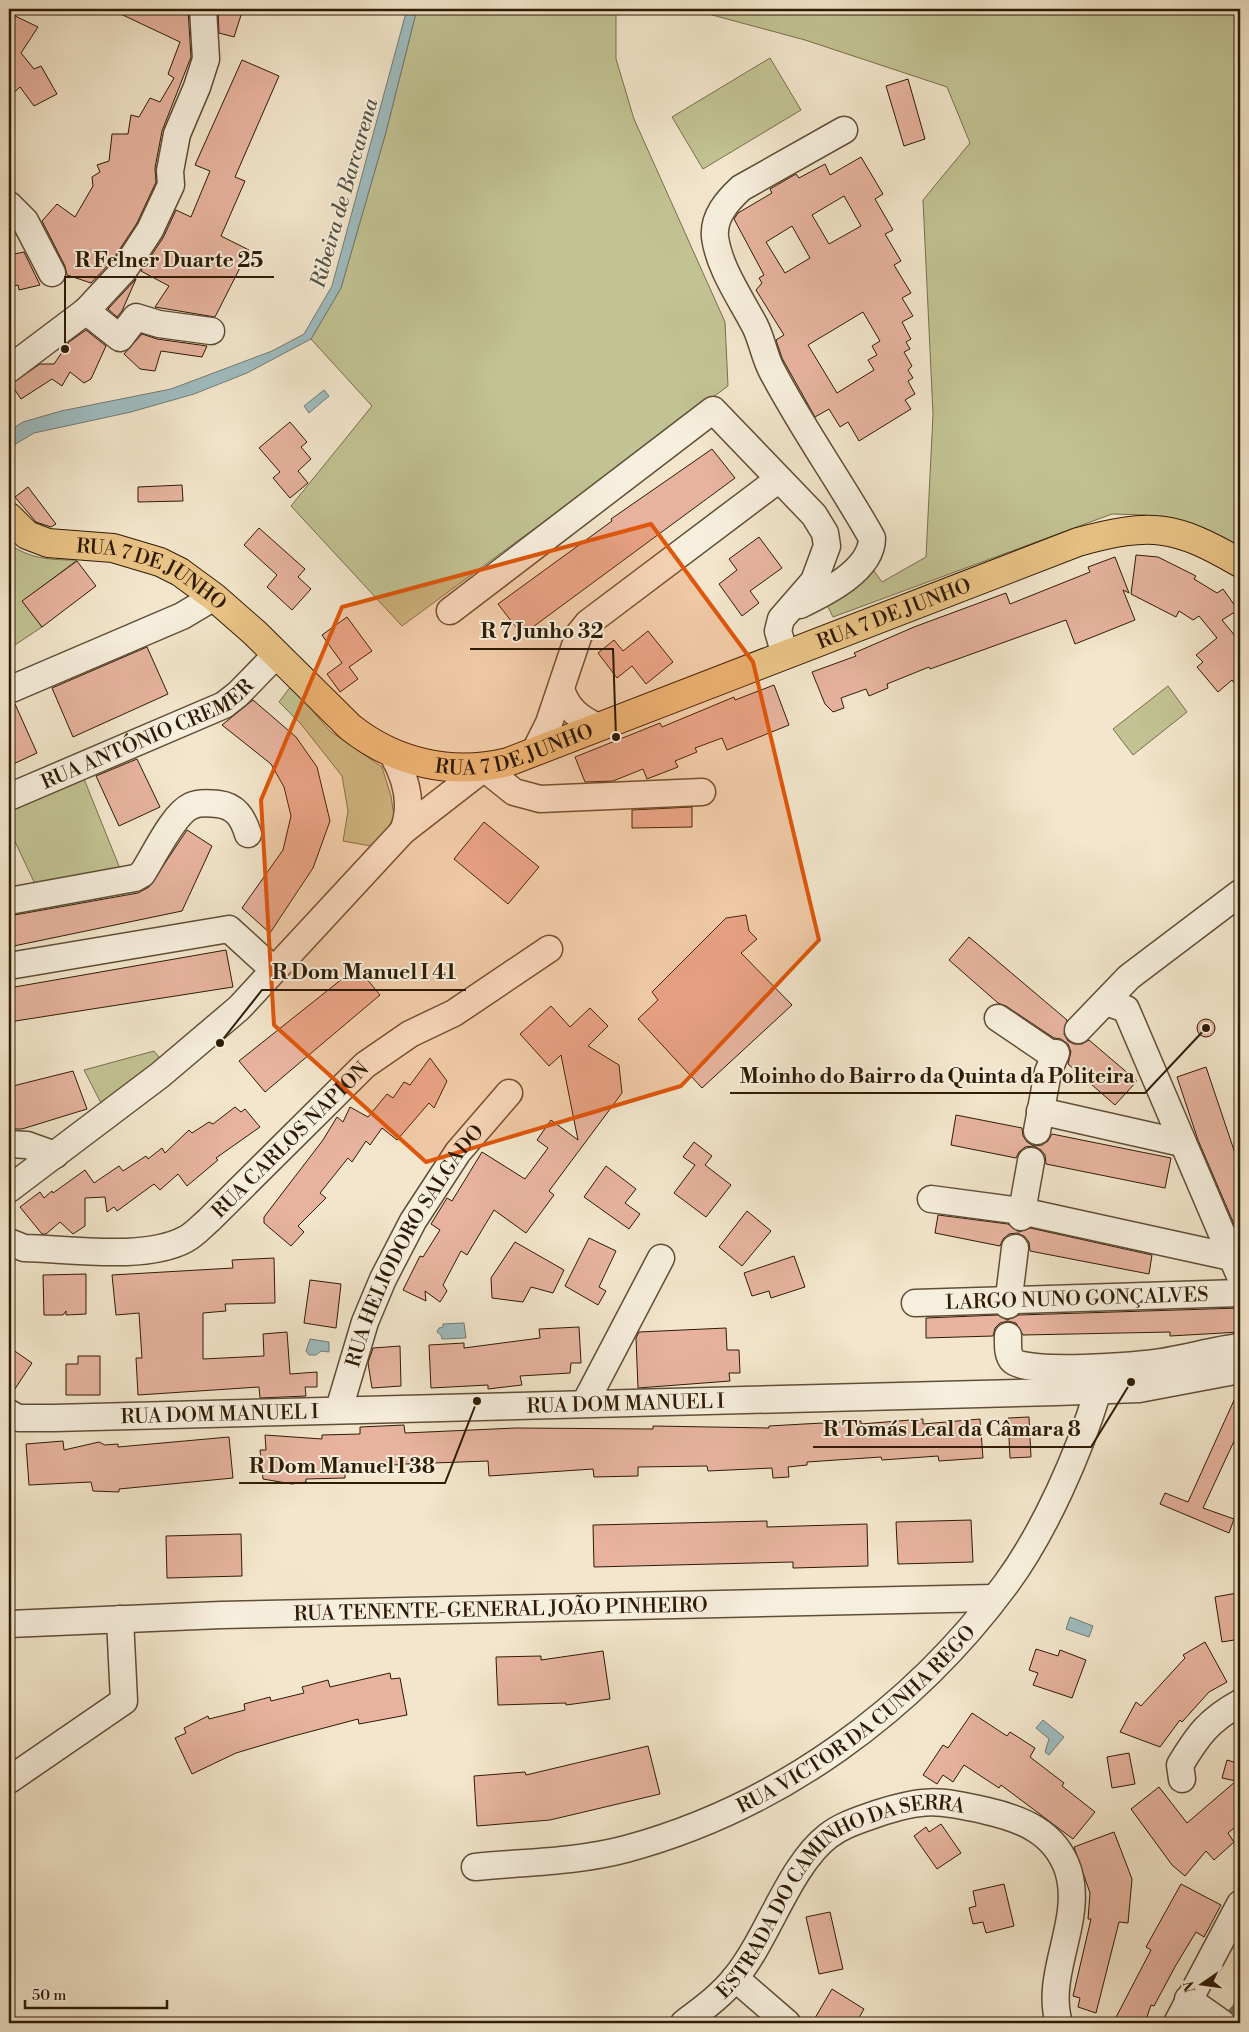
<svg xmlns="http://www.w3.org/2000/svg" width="1249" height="2032" viewBox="0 0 1249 2032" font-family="'Libre Bodoni',serif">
  <rect width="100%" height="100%" fill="#f3e6cc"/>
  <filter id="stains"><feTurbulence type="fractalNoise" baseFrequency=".004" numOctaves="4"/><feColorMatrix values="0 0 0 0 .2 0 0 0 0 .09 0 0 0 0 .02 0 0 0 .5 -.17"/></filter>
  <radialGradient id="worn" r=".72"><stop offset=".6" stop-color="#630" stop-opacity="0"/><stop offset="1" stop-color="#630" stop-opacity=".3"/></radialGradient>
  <g fill="#c2c393" stroke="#786f4c">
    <polygon points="417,9 616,9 616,59 634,119 725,322 728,386 402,626 291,506 372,406 311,339 341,288 386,132"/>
    <polygon points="690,9 1240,9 1240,548 1179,524 1146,515 1112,514 833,617 827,605 849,593 874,571 882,582 926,557 933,414 923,200 970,143 947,87 805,40"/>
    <polygon points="770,58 801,110 703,169 672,117"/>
    <path d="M9,544c21,15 42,16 68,16l-54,41 19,26 -33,22z"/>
    <polygon points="291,686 330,731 382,767 391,796 394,816 386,832 371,846 343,841 348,811 342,776 301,724 279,702"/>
    <polygon points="1168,686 1187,712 1133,755 1113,729"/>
    <polygon points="84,779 121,871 36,886 9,829 9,809"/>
    <polygon points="154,1051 163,1062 101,1103 84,1070"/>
  </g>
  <g fill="#9fbdc1" stroke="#727c75">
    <polygon points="407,9 417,9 386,132 341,288 311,339 247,373 194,394 131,412 34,433 9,448 9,431 23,422 61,411 171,389 272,351 304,334 332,286"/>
    <polygon points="324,390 329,396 309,413 304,406"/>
    <polygon points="464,1323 466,1338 442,1339 441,1335 437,1332 439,1328 443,1327 443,1324"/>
    <polygon points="310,1339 329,1342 329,1352 321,1351 316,1355 309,1355 306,1351"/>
    <polygon points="1070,1617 1093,1626 1089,1637 1066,1629"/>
    <polygon points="1043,1720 1064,1737 1049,1755 1045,1752 1049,1739 1036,1728"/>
  </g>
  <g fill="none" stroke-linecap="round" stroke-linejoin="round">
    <polyline stroke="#727c75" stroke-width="5.5" points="1225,2018 1240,2001"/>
  </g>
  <g fill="#e7b39f" stroke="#2e1b04" fill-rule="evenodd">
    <polygon points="110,9 188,9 191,57 162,131 155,168 156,182 137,223 112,261 91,283 67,275 65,266 42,221 57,204 75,217 93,186 92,177 100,172 97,165 109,161 112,134 128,134 131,115 139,117 150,98 160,102 174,78 168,74 180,42"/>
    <polygon points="218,9 243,9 234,37 219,33"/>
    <polygon points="9,13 38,27 21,53 34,69 41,66 57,94 34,106 20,87 9,97"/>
    <polygon points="242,60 279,76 235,177 245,181 221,236 249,250 215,317 155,307 169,286 141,271 163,238 176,210 191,217 210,171 195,165"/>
    <polygon points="908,79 925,139 904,146 886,86"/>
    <path d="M861,157l22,37 -8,5 18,31 -8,4 16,27 -7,4 17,28 -9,5 11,18 -11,6 9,17 -5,3 4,7 -6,3 8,14 -4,4 5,8 -5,3 7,13 -10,6 6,9 -52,32 -11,-19 -8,5 -11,-18 -14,8 -19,-34 -14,-25 -6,-18 8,-5 -28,-45 6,-7 -3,-5 5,-3 -30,-56 4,-6 34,-20 -2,-4 26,-15 3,4 26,-14 5,11zM844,196l17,30 -32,18 -17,-29zM792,226l18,32 -25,15 -19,-31zM863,312l17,29 -8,5 5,9 -9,5 6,10 -37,23 -29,-48z"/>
    <polygon points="24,252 40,285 19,290 18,285 9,287 9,264 13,263 12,256 9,255"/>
    <polygon points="136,279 122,311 117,317 108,309"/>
    <polygon points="86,330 106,346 91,379 84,383 70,372 62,386 52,379 21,399 11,384 40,364 54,364 69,342"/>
    <polygon points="142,334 157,339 207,346 202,357 161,351 155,371 140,369 124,354"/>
    <polygon points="290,422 307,442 301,447 311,459 298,471 308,483 290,498 273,478 280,472 259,448"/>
    <polygon points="712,449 735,478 522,635 498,604 612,521 611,519"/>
    <polygon points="182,485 183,501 138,502 138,487"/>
    <polygon points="28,487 56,524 51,527 36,522 15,497"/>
    <polygon points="259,528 305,569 298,577 311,589 292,610 267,587 277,575 244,545"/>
    <polygon points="759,537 782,568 750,591 759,603 742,616 719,584 737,570 729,559"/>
    <polygon points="1136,555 1158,557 1196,576 1194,579 1217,593 1223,589 1238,610 1222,620 1240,642 1240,690 1232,680 1218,692 1197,667 1203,662 1196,655 1217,638 1199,616 1193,620 1179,611 1176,617 1131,594"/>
    <polygon points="1115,557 1129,593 1123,590 1135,620 1075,644 1066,620 930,669 929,667 887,684 888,688 869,696 866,689 841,698 844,708 833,712 825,704 812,672 856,656 854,653 914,627 1006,593 1010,604 1090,572 1088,567"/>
    <polygon points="77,561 96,586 42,627 22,601"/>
    <polygon points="347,617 372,651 349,667 358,679 340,692 327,674 342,663 322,635"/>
    <polygon points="648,631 673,662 646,684 632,666 617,678 598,653 614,640 623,651"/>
    <polygon points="147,647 168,694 73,737 52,688"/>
    <polygon points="774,685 789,725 727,750 722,738 695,748 697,752 675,761 678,767 647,779 643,769 613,781 585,782 575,757 660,723 662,727 734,697 735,700"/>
    <polygon points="253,700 296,737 317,767 330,821 313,868 270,933 242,908 283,850 291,816 284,787 271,764 222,725"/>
    <polygon points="15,704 37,753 9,766 9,705"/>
    <polygon points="137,759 160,807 119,826 96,776"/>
    <polygon points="692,807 692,827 632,828 632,810"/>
    <polygon points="484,822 539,867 508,904 454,859"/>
    <polygon points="187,830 212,846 182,911 9,947 9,916 138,893 149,887"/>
    <polygon points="746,915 749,931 757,939 741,953 792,1005 702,1088 638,1019 658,1000 652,992 726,918"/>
    <polygon points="969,937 1067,1020 1064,1034 1068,1041 1074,1044 1082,1044 1089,1040 1137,1081 1115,1105 1068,1064 1071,1052 1068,1044 1061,1039 1054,1038 1006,1006 998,1003 949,960"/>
    <polygon points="226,950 233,987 9,1022 9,988"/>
    <polygon points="357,967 380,995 265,1092 239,1061"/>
    <polygon points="551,1006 570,1027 590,1008 608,1026 588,1046 619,1065 622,1093 549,1191 554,1195 526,1233 494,1210 467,1255 461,1251 443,1285 447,1291 440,1302 425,1291 426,1301 403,1290 420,1256 423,1257 440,1230 431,1224 447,1198 452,1201 482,1152 525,1179 548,1148 537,1140 551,1120 578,1140 561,1055 549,1066 520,1034"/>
    <circle cx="1206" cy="1028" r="9"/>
    <polygon points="430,1058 447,1081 434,1108 429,1103 397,1140 382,1128 370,1145 366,1141 352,1162 348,1158 320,1193 326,1198 298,1226 304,1232 291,1246 264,1223 264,1217 323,1140 337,1117 343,1122 350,1107 368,1117 387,1094 393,1098 404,1082 410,1085"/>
    <polygon points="1206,1067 1240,1168 1240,1238 1198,1140 1177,1077"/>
    <polygon points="73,1071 87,1109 22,1129 9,1129 9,1087"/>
    <polygon points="235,1107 241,1112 245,1109 260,1127 216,1158 218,1160 187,1186 178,1174 160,1190 154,1184 117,1211 114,1207 107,1212 105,1197 85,1198 85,1226 73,1234 60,1222 46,1234 42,1234 20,1207 40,1192 44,1198 52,1191 53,1193 85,1170 94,1183 119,1166 123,1171 146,1156 148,1159 162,1148 165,1153 189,1130 192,1133 209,1122 213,1124"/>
    <polygon points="956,1115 1022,1128 1023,1136 1027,1142 1034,1146 1042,1145 1048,1141 1052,1134 1171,1158 1165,1188 1046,1164 1045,1155 1041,1150 1034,1146 1025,1147 1019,1152 1016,1158 951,1145"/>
    <polygon points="694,1142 712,1156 705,1165 731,1185 706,1217 674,1193 695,1165 683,1157"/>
    <polygon points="606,1166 636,1189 625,1203 640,1214 629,1229 584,1197"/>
    <polygon points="747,1211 771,1231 742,1266 719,1247"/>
    <polygon points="938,1215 1008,1224 1019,1232 1030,1228 1152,1255 1149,1274 1030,1251 1029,1242 1024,1236 1017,1233 1009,1234 1003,1239 1000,1246 935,1233"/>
    <polygon points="589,1238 616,1251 599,1287 606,1291 598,1305 565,1286"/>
    <polygon points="515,1242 564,1270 553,1293 531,1287 523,1302 492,1298 491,1278"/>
    <polygon points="794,1256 805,1287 771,1298 769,1291 752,1296 744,1273"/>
    <polygon points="274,1258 275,1303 225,1304 226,1311 203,1313 203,1359 264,1356 263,1334 287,1332 290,1374 317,1372 317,1387 305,1387 306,1396 260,1398 259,1387 138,1395 136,1358 142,1358 139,1313 116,1315 112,1275 233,1268 232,1260"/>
    <polygon points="86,1274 86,1314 66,1315 66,1311 63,1315 44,1315 43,1275"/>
    <polygon points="310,1280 341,1284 336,1328 304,1323"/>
    <polygon points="1240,1308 1240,1332 1170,1336 1170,1332 1023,1335 1016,1323 1008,1321 1000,1323 995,1328 993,1336 926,1338 926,1318 998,1315 1007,1320 1019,1315"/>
    <polygon points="579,1327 581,1363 571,1363 570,1373 520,1376 522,1385 488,1389 488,1385 431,1388 429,1345 464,1343 464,1348 540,1338 539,1329"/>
    <polygon points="726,1328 727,1350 739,1350 740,1373 729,1373 730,1381 638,1388 636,1338 639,1332"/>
    <polygon points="400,1346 401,1386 372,1388 368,1363 373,1348"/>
    <polygon points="9,1347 32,1363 9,1398"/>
    <polygon points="78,1356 100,1356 100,1395 66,1395 66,1364 78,1364"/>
    <polygon points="1240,1387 1240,1442 1235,1439 1203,1508 1234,1519 1229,1533 1160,1504 1165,1493 1188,1502"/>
    <polygon points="1029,1417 1031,1457 1010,1458 1008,1418"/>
    <polygon points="923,1419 923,1424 980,1419 983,1458 939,1461 938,1456 882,1460 881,1457 807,1462 807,1465 788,1467 789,1477 773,1478 772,1468 708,1471 707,1466 638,1467 638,1476 594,1477 593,1469 489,1476 488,1461 406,1464 345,1469 345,1478 306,1479 306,1482 292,1484 263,1479 260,1450 266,1450 265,1435 322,1439 322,1435 360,1434 360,1427 404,1425 405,1433 516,1428 653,1429 653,1426 769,1428 769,1426 804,1424 861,1421 861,1424"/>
    <polygon points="229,1437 233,1478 119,1489 119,1492 93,1491 91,1482 29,1485 26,1444 63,1441 64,1450 99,1442 105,1445 118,1444 118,1447"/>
    <polygon points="971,1520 973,1562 898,1564 896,1522"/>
    <polygon points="767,1521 767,1527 867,1524 868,1566 793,1568 793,1562 594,1567 593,1525"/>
    <polygon points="241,1534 242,1576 167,1578 166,1536"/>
    <polygon points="1237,1593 1240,1611 1240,1639 1222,1642 1215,1597"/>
    <polygon points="1205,1642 1227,1682 1209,1692 1182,1722 1180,1720 1160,1747 1120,1732 1136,1702 1141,1706 1185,1658 1183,1655"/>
    <polygon points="1036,1649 1058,1656 1060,1650 1086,1660 1072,1698 1033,1685 1038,1673 1029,1670"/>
    <polygon points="603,1651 610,1699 566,1705 566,1703 498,1705 496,1657 541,1656 541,1660"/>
    <polygon points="390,1673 391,1679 400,1678 407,1715 359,1724 358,1719 290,1737 236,1753 192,1774 175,1738 186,1733 184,1728 208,1716 209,1719 245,1710 244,1704 270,1697 271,1701 304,1693 302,1687 328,1680 330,1687"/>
    <polygon points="972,1713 1007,1736 1010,1732 1035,1748 1030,1757 1064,1783 1062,1786 1095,1812 1073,1839 1001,1785 999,1788 964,1765 953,1782 943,1775 937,1784 923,1775 943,1745 948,1748"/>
    <polygon points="648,1746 660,1794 550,1820 477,1826 474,1776 525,1772 526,1775"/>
    <polygon points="1129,1753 1135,1784 1112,1788 1107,1757"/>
    <polygon points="1227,1760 1240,1764 1240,1823 1228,1833 1234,1842 1214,1860 1206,1851 1185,1876 1172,1865 1131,1809 1159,1787 1187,1823 1236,1781 1222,1778"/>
    <polygon points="941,1824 961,1853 937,1869 914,1836 926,1827 929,1832"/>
    <polygon points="1114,1832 1132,1879 1128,1923 1119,1922 1096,2013 1078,2007 1080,1998 1073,1996 1091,1919 1088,1919 1090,1893 1074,1847"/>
    <polygon points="1004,1884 1014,1926 986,1933 983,1922 973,1924 969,1908 976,1906 973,1891"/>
    <polygon points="1181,1884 1221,1905 1204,1937 1196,1932 1176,1965 1154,2006 1151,2005 1145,2023 1113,2023 1151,1950 1146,1947"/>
    <polygon points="830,1912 843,1969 819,1974 806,1917"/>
    <polygon points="832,1989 864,2009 856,2023 812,2023"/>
  </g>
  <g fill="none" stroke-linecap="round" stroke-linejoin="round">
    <g stroke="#5f4e36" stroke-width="29">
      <g id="minor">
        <polyline points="9,205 25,221 52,273"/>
        <polyline points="86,311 120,338 136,317 159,324 211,331"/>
        <polyline points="9,369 86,311 124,270 150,230 171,185 170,171 177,134 197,87 206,59 203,9"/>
        <path d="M800,605c25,-12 72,-35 72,-67 -32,-57 -71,-111 -101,-169 -7,-14 -9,-29 -16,-43 -14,-27 -36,-58 -40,-89 -2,-20 12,-36 26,-49l103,-58"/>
        <polyline points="450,611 713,410 814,515 825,533 827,546 814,581 781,619 778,631 785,655"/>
        <path d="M561,689c6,20 18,29 37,38"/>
        <polyline points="9,690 182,616 214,597"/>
        <polyline points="535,751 549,723 579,634 588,623 779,479"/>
        <path d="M393,755c13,23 21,49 10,76"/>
        <path id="s1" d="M9,797l215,-92 14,-11 38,-39"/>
        <path d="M9,901l126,-23 7,-4c12,-18 31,-60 49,-68 8,-4 19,-3 27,-2 18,2 25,14 30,30"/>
        <polyline points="9,966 229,929 274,970"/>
        <polyline points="1106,1002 1126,1009 1240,1276"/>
        <polyline points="998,1018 1054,1056"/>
        <polyline points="1078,1030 1129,977 1240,893"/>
        <polyline points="1040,1111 1182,1143"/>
        <polyline points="1037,1131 1048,1072 1056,1053"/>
        <polyline points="9,1144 27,1145 55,1155"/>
        <polyline points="9,1189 160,1075 239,1008 403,831 484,768 514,792 540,799 702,792"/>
        <polyline points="931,1199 1021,1211 1231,1257"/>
        <polyline points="1021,1217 1031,1161"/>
        <path id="s2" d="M9,1242l15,6c45,1 122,13 162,-9 8,-4 16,-13 23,-19l156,-155 45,-31 44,-21 95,-64"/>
        <path id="s3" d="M915,1303l325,-10"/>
        <polyline points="1008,1305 1015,1248"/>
        <path d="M1008,1336c0,8 -1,19 5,25 12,13 127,5 148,1 27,-4 53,-12 79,-15"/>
        <polyline points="585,1403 661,1258"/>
        <path id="s4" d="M339,1409l26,-87 18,-43 30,-58 45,-69 51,-59"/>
        <path id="s5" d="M9,1413l9,5h36l1002,-26 83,-3 101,-19"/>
        <path id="s6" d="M9,1624l212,-9 773,-17"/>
        <path d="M1182,1779l-2,-14c18,-30 29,-45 60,-62"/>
        <polyline points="9,1780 124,1701 120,1619"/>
        <path id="s7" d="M475,1867c50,-5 102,-5 151,-18 152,-41 287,-139 380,-265 39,-53 73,-131 92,-193"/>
        <polyline points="735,1978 787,2023"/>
        <polyline points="1188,1999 1222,2023"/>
        <path id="s8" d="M684,2023c17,-13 37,-27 51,-45 32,-38 54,-112 93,-142 14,-11 31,-16 48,-22 48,-16 62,-14 111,-3 35,8 68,21 81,59 16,51 -24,103 -9,153"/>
        <polyline points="1177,2023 1240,1904"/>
      </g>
    </g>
    <g stroke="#2e1b04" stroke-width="30">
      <g id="major">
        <path id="s9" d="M9,517l18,18 21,8 65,5 47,14 20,10 34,25 41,36 95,94c45,36 102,49 158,35l570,-220c73,-20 97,-17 162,21"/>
      </g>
    </g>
    <use href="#minor" stroke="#f7efde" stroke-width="26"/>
    <use href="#major" stroke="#eac386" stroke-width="28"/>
  </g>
  <path fill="#df560c" fill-opacity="0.2" stroke="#df560c" stroke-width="4" stroke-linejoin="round" d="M651,524l102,138 66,278 -138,146 -255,76 -152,-137 -13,-225 81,-193z"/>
  <g text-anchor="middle" stroke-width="4" stroke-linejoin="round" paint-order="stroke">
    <g font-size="20" fill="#2e1b04" stroke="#f7efde">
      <text dy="7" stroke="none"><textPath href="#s9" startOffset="158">RUA 7 DE JUNHO</textPath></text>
      <text dy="7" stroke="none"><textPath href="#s9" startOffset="996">RUA 7 DE JUNHO</textPath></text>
      <text dy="7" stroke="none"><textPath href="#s1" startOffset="152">RUA ANTÓNIO CREMER</textPath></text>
      <text dy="7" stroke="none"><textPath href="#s9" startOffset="591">RUA 7 DE JUNHO</textPath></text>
      <text dy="7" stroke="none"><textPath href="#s2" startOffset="324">RUA CARLOS NAPION</textPath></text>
      <text dy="7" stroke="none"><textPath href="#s4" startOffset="181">RUA HELIODORO SALGADO</textPath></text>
      <text dy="7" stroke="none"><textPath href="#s3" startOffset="162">LARGO NUNO GONÇALVES</textPath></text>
      <text dy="7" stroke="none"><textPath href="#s5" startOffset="618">RUA DOM MANUEL I</textPath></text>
      <text dy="7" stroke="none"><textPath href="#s5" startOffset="212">RUA DOM MANUEL I</textPath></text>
      <text dy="7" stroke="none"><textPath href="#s6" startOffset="492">RUA TENENTE-GENERAL JOÃO PINHEIRO</textPath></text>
      <text dy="7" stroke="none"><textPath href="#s7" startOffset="420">RUA VICTOR DA CUNHA REGO</textPath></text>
      <text dy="7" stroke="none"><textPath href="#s8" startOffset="214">ESTRADA DO CAMINHO DA SERRA</textPath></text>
    </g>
    <g font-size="21" font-style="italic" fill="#565446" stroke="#f7efde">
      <text transform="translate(344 193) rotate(-74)" y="7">Ribeira de Barcarena</text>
    </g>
  </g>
  <path fill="none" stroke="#2e1b04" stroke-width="2" d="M65 349L65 277H274M616 737L613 649H470M220 1043L262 990H466M1206 1028L1145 1093H730M1131 1382L1091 1447H813M477 1401L445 1483H239"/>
  <g fill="#2e1b04" stroke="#f7efde" stroke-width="2">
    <circle cx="65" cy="349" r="5"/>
    <circle cx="616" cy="737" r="5"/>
    <circle cx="220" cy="1043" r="5"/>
    <circle cx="1206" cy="1028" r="5"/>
    <circle cx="1131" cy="1382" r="5"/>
    <circle cx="477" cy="1401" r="5"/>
  </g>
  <g font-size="21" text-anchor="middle" font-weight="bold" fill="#2e1b04" stroke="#f7efde" stroke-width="4" stroke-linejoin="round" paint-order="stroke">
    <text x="169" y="267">R Felner Duarte 25</text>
    <text x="542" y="638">R 7 Junho 32</text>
    <text x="364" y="979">R Dom Manuel I 41</text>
    <text x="937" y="1083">Moinho do Bairro da Quinta da Politeira</text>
    <text x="952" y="1436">R Tomás Leal da Câmara 8</text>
    <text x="342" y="1473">R Dom Manuel I 38</text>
  </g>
  <rect width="1249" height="2032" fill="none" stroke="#f3e6cc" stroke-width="30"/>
  <rect x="10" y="10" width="1229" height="2012" fill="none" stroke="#2e1b04" stroke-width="2.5"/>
  <rect x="15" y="15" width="1219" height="2002" fill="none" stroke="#2e1b04"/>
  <g transform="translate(1202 1984) rotate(257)" stroke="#f7efde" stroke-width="4" paint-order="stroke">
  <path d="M0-4L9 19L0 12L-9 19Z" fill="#2e1b04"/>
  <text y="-8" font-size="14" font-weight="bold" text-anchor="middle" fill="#2e1b04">N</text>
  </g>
  <path d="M25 2000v8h142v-8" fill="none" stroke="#2e1b04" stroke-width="2.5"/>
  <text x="32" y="2000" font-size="15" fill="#2e1b04" stroke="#f7efde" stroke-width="4" paint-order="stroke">50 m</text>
  <rect width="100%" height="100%" filter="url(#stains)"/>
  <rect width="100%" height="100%" fill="url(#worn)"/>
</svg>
